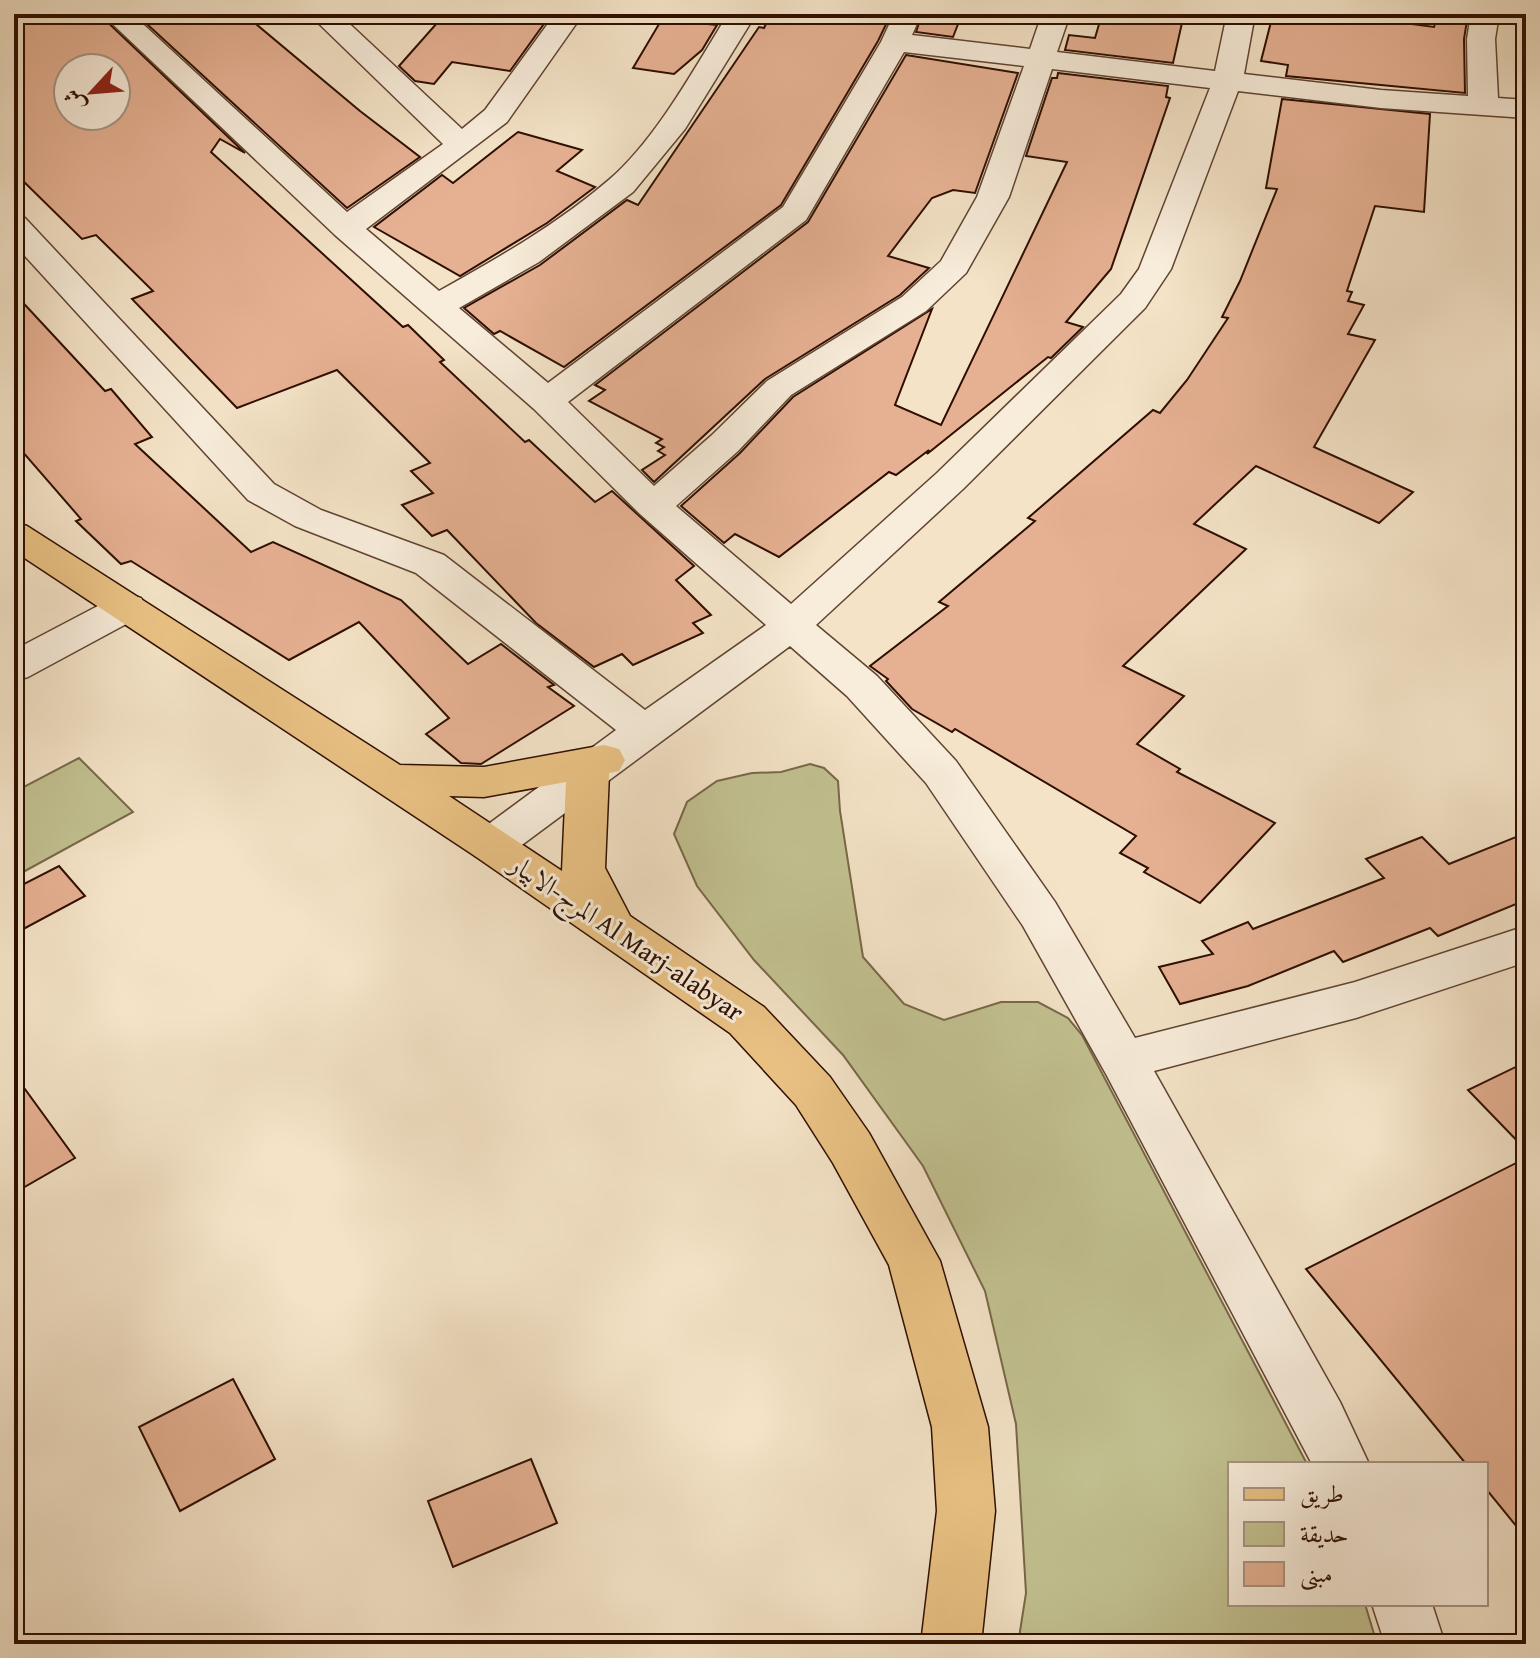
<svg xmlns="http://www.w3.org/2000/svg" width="1540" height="1658" viewBox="0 0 1540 1658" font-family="'Gentium Book Plus',Amiri,serif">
  <rect width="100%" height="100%" fill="#f4e3c7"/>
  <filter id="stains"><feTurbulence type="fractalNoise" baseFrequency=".0025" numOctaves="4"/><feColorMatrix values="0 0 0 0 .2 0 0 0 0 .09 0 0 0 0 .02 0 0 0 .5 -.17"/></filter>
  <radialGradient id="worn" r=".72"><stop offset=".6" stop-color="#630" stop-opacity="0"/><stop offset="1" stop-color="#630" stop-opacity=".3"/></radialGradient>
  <g fill="#c2c191" stroke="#786848" stroke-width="2">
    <polygon points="79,758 133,812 14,877 14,792"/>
    <polygon points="810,764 824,768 838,781 840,811 863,957 904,1004 944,1020 1001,1002 1038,1002 1068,1018 1082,1035 1307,1464 1230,1464 1230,1604 1365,1604 1377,1644 1018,1644 1026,1593 1016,1424 985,1291 923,1166 843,1055 754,960 697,886 674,834 687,802 717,781 752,773 781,772"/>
  </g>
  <g fill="#e6b193" stroke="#2e0e00" stroke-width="2" fill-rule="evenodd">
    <path d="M14,14h85l146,139 -25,-14 -9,13 192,175 5,-2 36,35 -4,2 85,80 4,-2 66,62 17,-11 82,75 -18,14 35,35 -18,8 10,10 -70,32 -11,-11 -28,13 -58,-44 -89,-93 -15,6 -30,-31 31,-12 -22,-22 19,-8 -93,-93 -100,38 -105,-109 21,-8 -57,-56 -14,4 -68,-67zM68,68h48v48h-48z"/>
    <polygon points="136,14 244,14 360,111 420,157 347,208"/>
    <polygon points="445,14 492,14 546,21 510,71 452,62 434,84 415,81 399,66"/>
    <polygon points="797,14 891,14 878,41 781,205 564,367 500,331 494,334 464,308 540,265 627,200 638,205 759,27 764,28 770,16 797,19"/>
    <polygon points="922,14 962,14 953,37 916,32"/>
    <polygon points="1102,14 1184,14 1173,63 1065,50 1069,35 1095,38"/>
    <polygon points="1273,14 1373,24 1374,19 1434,27 1438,14 1468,14 1464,39 1465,93 1286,76 1288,65 1261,61"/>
    <polygon points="662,19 717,25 702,50 674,74 633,68"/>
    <polygon points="906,55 1018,73 975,193 953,190 932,198 888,256 929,268 900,295 765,379 654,482 642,470 665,455 658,451 664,447 656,443 662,439 589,401 605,390 595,385 808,222"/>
    <polygon points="1058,73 1168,86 1166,97 1170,98 1111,269 1066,322 1083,327 1051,358 1048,357 927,454 929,450 896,475 889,472 779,557 735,534 724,543 681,506 740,453 793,397 932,309 895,405 941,425 1067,162 1026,156 1052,78 1057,78"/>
    <polygon points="1282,99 1430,114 1424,212 1375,206 1347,291 1352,292 1348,301 1364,305 1348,334 1375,340 1314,447 1413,492 1379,523 1256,466 1194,524 1246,549 1123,666 1184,696 1137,744 1180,769 1177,772 1275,823 1200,903 1144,872 1148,868 1120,853 1136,836 955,729 952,732 912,709 886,681 888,679 870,666 948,606 939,602 1035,521 1028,518 1153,410 1160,413 1187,380 1228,318 1222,317 1240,281 1277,189 1266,188"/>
    <polygon points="518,132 582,150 557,171 595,187 547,223 460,276 374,227 442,175 453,183"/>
    <polygon points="14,293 105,391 111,389 152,437 135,444 251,552 273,542 401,600 468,664 501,644 554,685 548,687 574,706 481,764 461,763 426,734 449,718 359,622 289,660 131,561 121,564 76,521 81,519 14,442"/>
    <polygon points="1526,833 1526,900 1438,936 1430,928 1343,962 1334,951 1248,986 1180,1004 1159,967 1213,954 1202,941 1248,922 1253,929 1384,878 1366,859 1422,837 1449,864"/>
    <polygon points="59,866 85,896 14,934 14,889"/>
    <polygon points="1526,1062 1526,1150 1468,1090"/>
    <polygon points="14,1074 75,1158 14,1193"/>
    <polygon points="1526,1158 1526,1538 1486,1489 1486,1464 1466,1464 1306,1269"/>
    <polygon points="233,1379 275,1459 180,1511 139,1427"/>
    <polygon points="531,1459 557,1523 453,1567 428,1501"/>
  </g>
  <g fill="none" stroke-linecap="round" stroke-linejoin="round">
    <g stroke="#604332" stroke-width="3">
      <g id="minor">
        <path d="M102,14h30l215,198 96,-68 -134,-130h30l123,115 23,-19 70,-96h28l-76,108 -141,107 73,62c59,-33 119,-67 171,-112 47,-41 85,-112 118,-165h28l-71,115 -52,63 -94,70 -80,46 89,75 235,-176 98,-165 13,-28h24l2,3 -8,18 118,14 12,-35h28l-13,38 158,19 12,-57h28l-11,60 137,16 87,6 -1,-57 4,-25h28l-4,25 3,59 28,2v18l-145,-10 -143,-17 -67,178 -26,39 -182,181 -147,136 61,51 79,85 99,141 80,136 220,-56 171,-56v36l-170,56 -202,53 186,331 29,62h-57l-206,-390 -83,-148 -97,-143 -79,-87 -57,-50 -283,210 -16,5 -16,-5 -6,-11 6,-11 141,-104 -200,-157 -121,-47 -47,-26 -234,-256v-29l11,3 249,266 47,26 123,45 201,155 121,-85 -126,-111 -106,-105 -199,-174zM904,52l120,14 -47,131 -36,64 -39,36 -135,84 -55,54 -58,51 -86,-84 238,-182zM1052,69l158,19 -71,181 -18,25 -184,179 -146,131 -115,-98 62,-55 53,-56 135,-84 40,-38 43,-76z"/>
        <polygon points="127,594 141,598 147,607 141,616 28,677 14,681 14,650 113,598"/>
        <polygon points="1372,1604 1432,1604 1445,1644 1385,1644"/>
      </g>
    </g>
    <g stroke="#2e0e00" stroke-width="3">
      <path id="major" d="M14,522l13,4 373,239 84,2 120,-22 15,4 6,11 -6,11 -10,2 -4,95 25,48 134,91 66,70 39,56 71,128 48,166 7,84 -14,133h-60l16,-133 -5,-84 -43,-162 -56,-102 -37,-58 -66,-72 -255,-177 -461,-305zM566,782l-4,89 -113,-75 35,1z"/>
    </g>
    <use href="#minor" fill="#f8eddb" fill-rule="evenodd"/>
    <use href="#major" fill="#eac284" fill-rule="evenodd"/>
  </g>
  <g text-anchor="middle" stroke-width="6" stroke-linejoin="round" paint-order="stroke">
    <g font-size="26" fill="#2e0e00" stroke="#f8eddb">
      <text transform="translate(627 938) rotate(34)" y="9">المرج-الابيار Al Marj-alabyar</text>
    </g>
  </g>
  <rect width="1540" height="1658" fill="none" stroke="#f4e3c7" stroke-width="48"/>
  <rect x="16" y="16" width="1508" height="1626" fill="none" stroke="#2e0e00" stroke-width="4"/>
  <rect x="24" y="24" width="1492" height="1610" fill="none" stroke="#2e0e00" stroke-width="2"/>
  <rect x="1228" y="1462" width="260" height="144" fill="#f8eddb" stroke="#a79483" stroke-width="2"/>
  <rect x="1244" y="1488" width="40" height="12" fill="#eac284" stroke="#a79483" stroke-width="2"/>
  <text x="1300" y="1502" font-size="24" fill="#2e0e00">طريق</text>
  <rect x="1244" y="1522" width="40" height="24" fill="#c2c191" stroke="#a79483" stroke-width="2"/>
  <text x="1300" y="1542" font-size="24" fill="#2e0e00">حديقة</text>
  <rect x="1244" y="1562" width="40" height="24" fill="#e6b193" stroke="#a79483" stroke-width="2"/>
  <text x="1300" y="1582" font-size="24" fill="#2e0e00">مبنى</text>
  <g transform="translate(92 92) rotate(244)"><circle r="38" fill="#f8eddb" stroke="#a79483" stroke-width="2"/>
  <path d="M0-6L14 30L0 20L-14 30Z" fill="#8f2418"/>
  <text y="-12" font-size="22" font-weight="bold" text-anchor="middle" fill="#2e0e00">ش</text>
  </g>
  <rect width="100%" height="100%" filter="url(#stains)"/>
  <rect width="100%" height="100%" fill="url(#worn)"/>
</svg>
